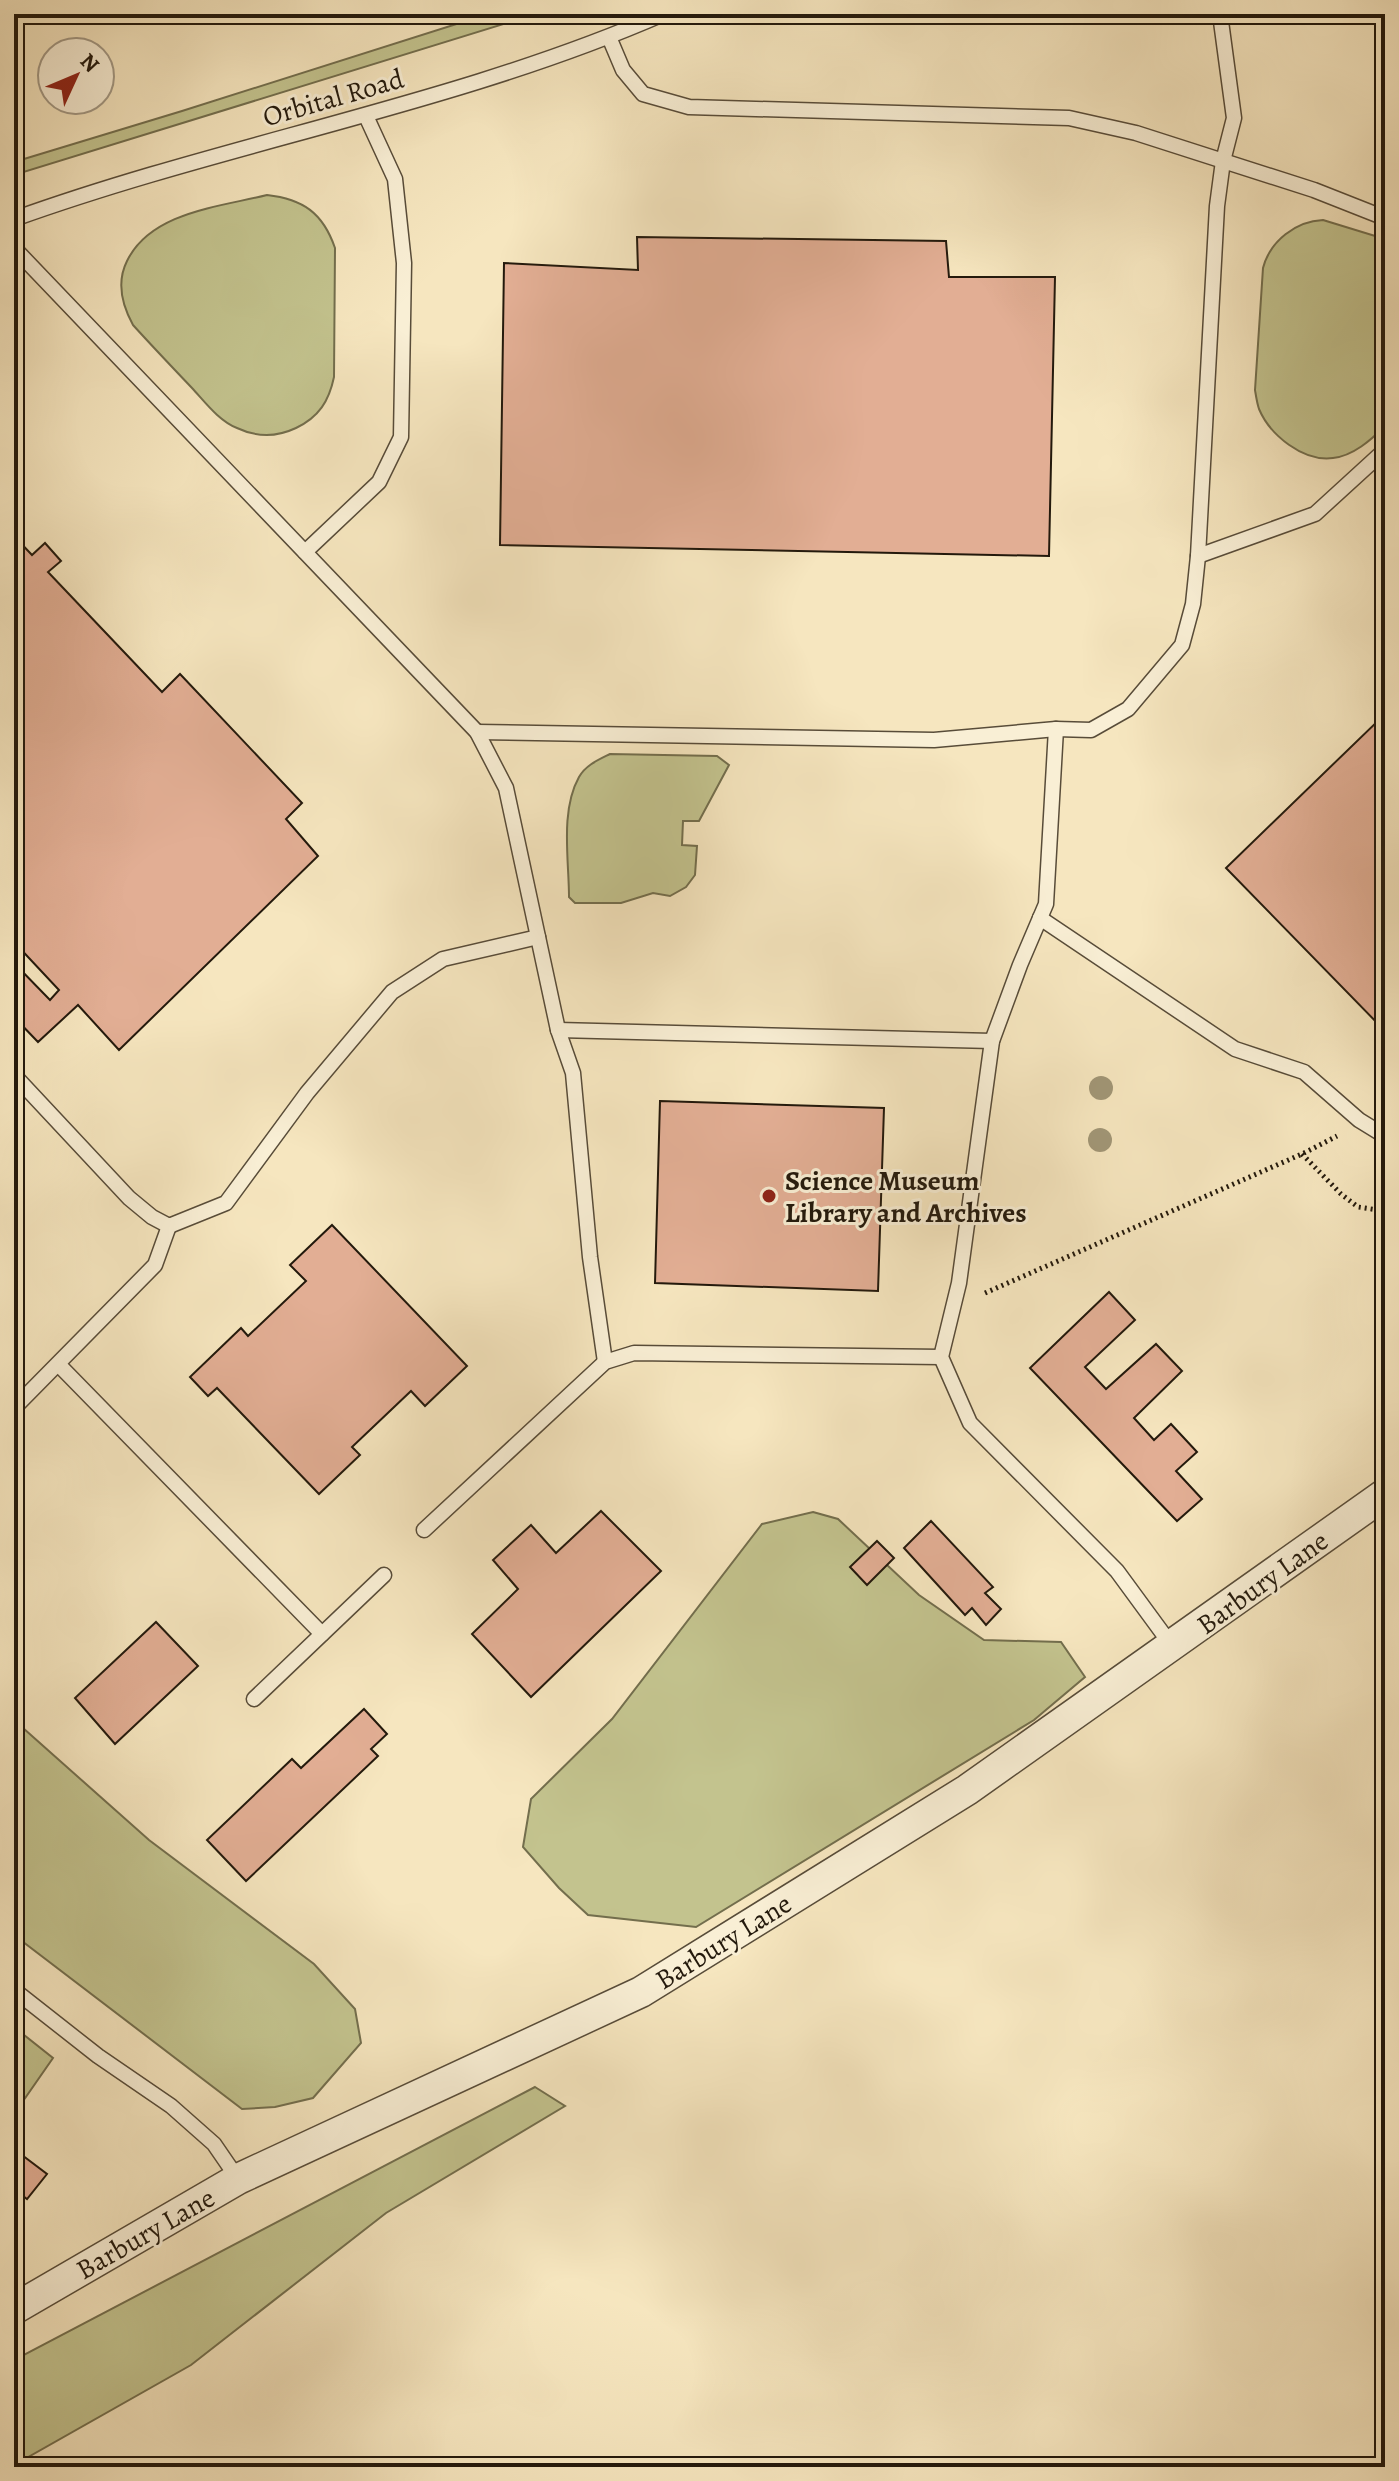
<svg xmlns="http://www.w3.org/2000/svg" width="1399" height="2481" viewBox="0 0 1399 2481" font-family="Alegreya,serif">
  <rect width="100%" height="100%" fill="#f6e6bf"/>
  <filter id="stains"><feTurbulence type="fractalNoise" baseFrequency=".0025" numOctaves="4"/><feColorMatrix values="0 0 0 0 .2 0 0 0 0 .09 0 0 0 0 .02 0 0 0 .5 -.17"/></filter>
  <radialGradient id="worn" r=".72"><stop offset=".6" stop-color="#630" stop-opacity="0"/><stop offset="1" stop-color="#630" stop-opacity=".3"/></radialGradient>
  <g fill="#c3c38e" stroke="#736e4d" stroke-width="2">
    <polygon points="488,14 536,14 14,175 14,162 182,111"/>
    <path d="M267,195c36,4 56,18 68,53l-1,129c-5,24 -15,40 -38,51 -19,9 -40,9 -59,0 -18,-7 -32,-26 -45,-40 -20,-21 -40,-42 -59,-63 -11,-20 -17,-42 -6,-64 24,-49 92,-54 140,-66z"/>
    <path d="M1323,220l62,19v187c-14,14 -32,30 -52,32 -30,4 -63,-23 -74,-49 -2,-6 -3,-13 -4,-19l8,-122c7,-27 33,-47 60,-48z"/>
    <path d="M610,754l107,2 12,9 -30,56h-16l-1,24 15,1 -2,29 -9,12 -16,9 -17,-3 -32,10h-46l-6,-6c0,-37 -9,-86 10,-120 7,-12 19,-17 31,-23z"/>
    <polygon points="813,1512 838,1519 919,1595 984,1640 1061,1642 1085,1677 1034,1720 696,1927 588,1915 559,1888 523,1847 531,1799 612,1719 762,1524"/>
    <polygon points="14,1720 149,1840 314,1964 355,2009 361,2043 313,2098 275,2107 242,2109 14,1935"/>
    <polygon points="14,2027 53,2058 14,2114"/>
    <polygon points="535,2087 565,2106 386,2213 191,2365 14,2465 14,2360"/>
  </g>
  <g fill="#e2ae94" stroke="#23190c" stroke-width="2">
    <polygon points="637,237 946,241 949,277 1055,277 1049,556 500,545 504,263 638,270"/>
    <polygon points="14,536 32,555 45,543 61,561 48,572 162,692 180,674 302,803 286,819 318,856 119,1050 78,1005 38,1042 14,1017 14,963 50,1000 59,990 14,942"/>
    <polygon points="1385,714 1385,1031 1226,868"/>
    <polygon points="660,1101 884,1108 878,1291 655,1283"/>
    <polygon points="332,1225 467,1366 425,1406 411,1391 352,1447 360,1455 319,1494 217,1388 208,1396 190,1377 241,1328 248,1336 306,1281 290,1265"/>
    <polygon points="1109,1292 1135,1320 1085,1367 1106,1389 1156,1344 1182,1371 1134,1418 1154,1440 1171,1424 1197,1452 1176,1471 1202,1499 1177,1521 1030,1368"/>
    <polygon points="601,1511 661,1571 531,1697 472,1634 518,1589 493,1560 531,1525 556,1553"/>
    <polygon points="931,1521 993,1587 985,1593 1001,1609 986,1625 972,1608 965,1615 904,1548"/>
    <polygon points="877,1541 894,1558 867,1585 850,1567"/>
    <polygon points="156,1622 198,1666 115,1744 75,1698"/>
    <polygon points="364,1709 387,1734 371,1749 378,1756 246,1881 207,1840 292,1759 301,1768"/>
    <polygon points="14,2149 47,2174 27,2199 14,2189"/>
  </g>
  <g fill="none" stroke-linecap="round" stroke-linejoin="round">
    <g stroke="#584c39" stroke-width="17">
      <g id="lane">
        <polyline points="609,37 623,70 643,94 689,107 1069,118 1136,133 1314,190 1385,218"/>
        <path d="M14,219c214,-77 440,-114 649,-205"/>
        <polyline points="14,248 477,732 506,788 558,1030 573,1073 590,1257 605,1362"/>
        <polyline points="305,552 379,482 401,437 404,263 395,179 366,116"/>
        <polyline points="1198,556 1315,514 1385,450"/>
        <polyline points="477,732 934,740 1056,729"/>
        <polyline points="1040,918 1235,1049 1304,1072 1359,1120 1385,1136"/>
        <polyline points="558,1030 992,1041"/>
        <polyline points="14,1075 129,1198 152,1217 169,1226 226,1203 307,1093 392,992 443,959 538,937"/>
        <polyline points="59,1365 322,1634"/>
        <polyline points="18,1404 155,1265 169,1226"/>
        <polyline points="424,1530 605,1362 634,1353 941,1357"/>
        <polyline points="1172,1646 1117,1571 970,1423 941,1357 959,1283 992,1041 1020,965 1046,904 1056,729 1091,730 1128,709 1182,645 1193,604 1198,556 1217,206 1223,161 1234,118 1220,14"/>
        <polyline points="254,1699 384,1575"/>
        <polyline points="14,1990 98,2056 171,2106 214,2144 238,2179"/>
      </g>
    </g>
    <g stroke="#584c39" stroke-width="33">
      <polyline id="street" points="14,2309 238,2179 641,1992 967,1790 1385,1494"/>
    </g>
    <g stroke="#23190c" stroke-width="5" stroke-dasharray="2 4" stroke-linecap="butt">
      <polyline points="1302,1154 1341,1194 1358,1207 1385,1211"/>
      <polyline points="985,1293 1302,1154 1337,1136"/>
    </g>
    <use href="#lane" stroke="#f9efd5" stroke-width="14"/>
    <use href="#street" stroke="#f9efd5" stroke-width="30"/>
  </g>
  <g fill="#a19676">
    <circle cx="1101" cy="1088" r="12"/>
    <circle cx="1100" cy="1140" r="12"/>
  </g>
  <circle fill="#8f2418" stroke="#f9efd5" stroke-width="3" cx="769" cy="1196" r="8"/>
  <g text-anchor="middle" stroke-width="6" stroke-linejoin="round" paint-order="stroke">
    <g font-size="28" fill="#23190c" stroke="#f9efd5">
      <text transform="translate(333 97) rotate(-16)" y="10">Orbital Road</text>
      <text transform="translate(1262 1582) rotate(-36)" y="10">Barbury Lane</text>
      <text transform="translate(723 1941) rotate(-32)" y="10">Barbury Lane</text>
      <text transform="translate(145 2233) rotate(-30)" y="10">Barbury Lane</text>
    </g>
    <g font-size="28" font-weight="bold" fill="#23190c" stroke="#f9efd5" text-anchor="start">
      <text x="785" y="1190">Science Museum<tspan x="785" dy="32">Library and Archives</tspan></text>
    </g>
  </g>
  <rect width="1399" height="2481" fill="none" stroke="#f6e6bf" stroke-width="48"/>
  <rect x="16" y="16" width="1367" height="2449" fill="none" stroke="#23190c" stroke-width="4"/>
  <rect x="24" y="24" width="1351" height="2433" fill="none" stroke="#23190c" stroke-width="2"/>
  <g transform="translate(76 76) rotate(46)"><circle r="38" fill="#f9efd5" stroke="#a39985" stroke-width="2"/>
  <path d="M0-6L14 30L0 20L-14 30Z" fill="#8f2418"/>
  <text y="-12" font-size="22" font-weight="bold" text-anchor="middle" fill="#23190c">N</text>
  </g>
  <rect width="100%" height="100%" filter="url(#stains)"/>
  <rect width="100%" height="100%" fill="url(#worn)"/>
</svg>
